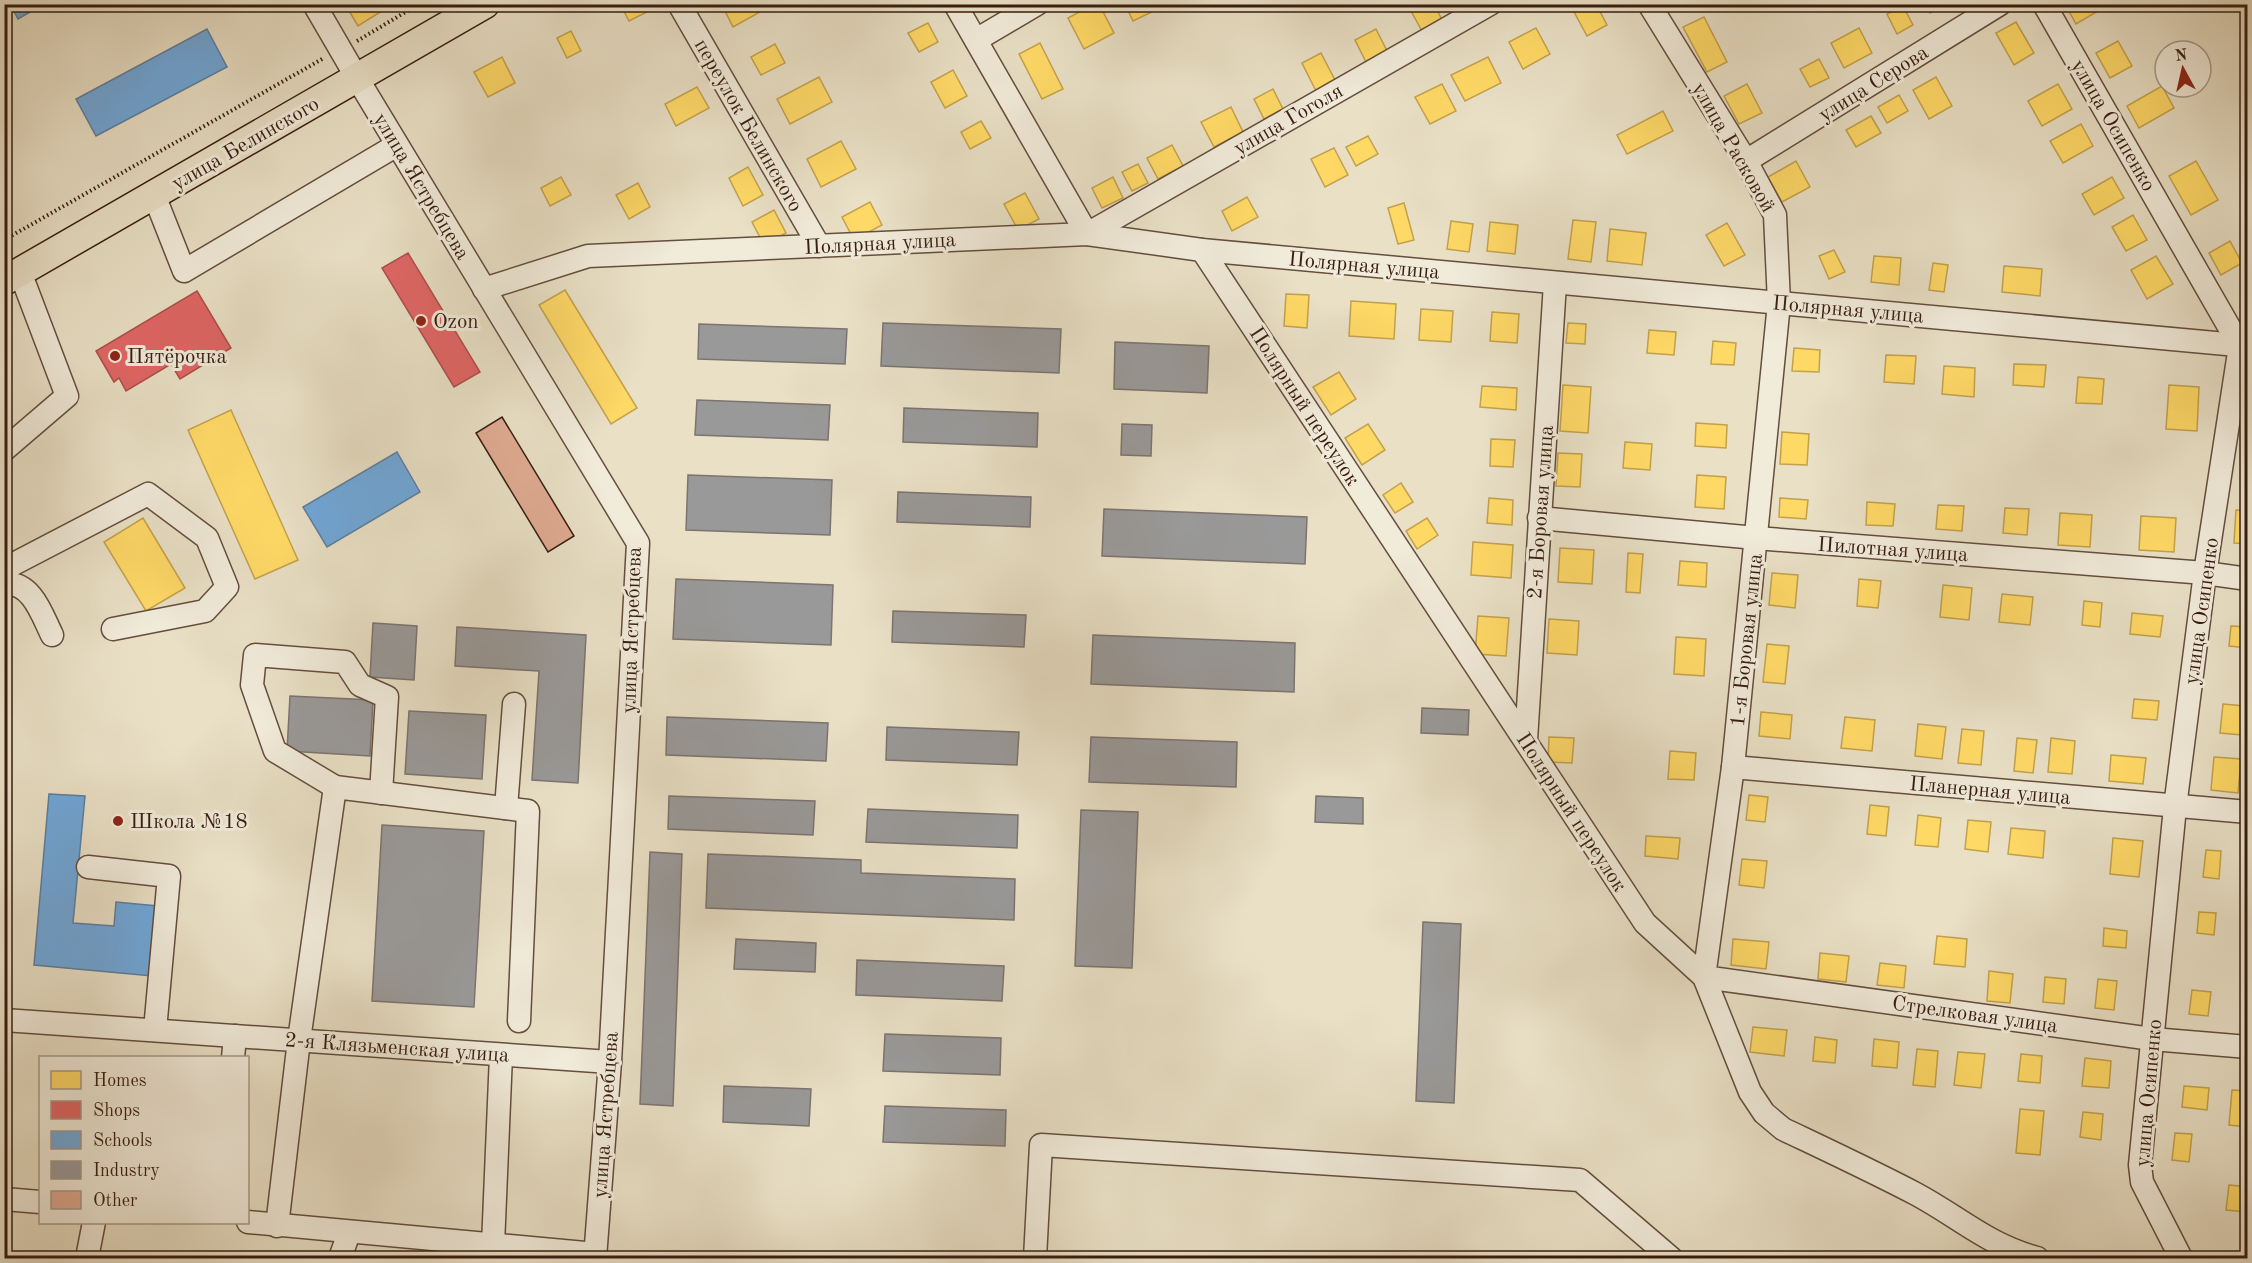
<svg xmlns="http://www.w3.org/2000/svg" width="2252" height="1263" viewBox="0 0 2252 1263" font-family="'Old Standard TT',serif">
  <rect width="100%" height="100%" fill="#e9e0c6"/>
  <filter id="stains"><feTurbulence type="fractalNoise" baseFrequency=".00333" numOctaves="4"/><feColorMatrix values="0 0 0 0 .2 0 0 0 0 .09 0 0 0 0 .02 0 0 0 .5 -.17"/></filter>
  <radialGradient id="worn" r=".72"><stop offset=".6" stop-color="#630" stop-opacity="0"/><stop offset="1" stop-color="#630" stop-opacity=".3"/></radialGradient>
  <g fill="#ffd966" stroke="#c3a14c" stroke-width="1.5">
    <polygon points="345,4 393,4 358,26"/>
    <polygon points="620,4 646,4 649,11 629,21"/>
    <polygon points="728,4 756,4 760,12 733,27 723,7"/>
    <polygon points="1094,4 1099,4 1114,33 1084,49 1068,18"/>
    <polygon points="1125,4 1151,4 1154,11 1133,21"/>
    <polygon points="1157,4 1176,4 1161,12"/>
    <polygon points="1424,4 1434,4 1442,20 1422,31 1411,11"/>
    <polygon points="1584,4 1596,4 1607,25 1587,36 1573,10"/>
    <polygon points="1925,4 1947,4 1930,13"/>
    <polygon points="2065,4 2110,4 2076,24"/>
    <polygon points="1903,6 1913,25 1897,34 1887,14"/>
    <polygon points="1704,17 1727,62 1707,72 1683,27"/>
    <polygon points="2016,22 2034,53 2014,65 1996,33"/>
    <polygon points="928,23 938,42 919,52 908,33"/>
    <polygon points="1536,28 1550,54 1523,69 1509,42"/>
    <polygon points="1859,28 1872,53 1844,68 1831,43"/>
    <polygon points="1376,29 1387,51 1366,62 1355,40"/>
    <polygon points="571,31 581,51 567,58 557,38"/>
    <polygon points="2118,41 2132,66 2110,78 2096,53"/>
    <polygon points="1040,43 1063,89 1042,99 1019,54"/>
    <polygon points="775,44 785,63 761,75 751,57"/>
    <polygon points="1321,53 1335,80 1316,91 1302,63"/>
    <polygon points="502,57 515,83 488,97 474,72"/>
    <polygon points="1488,57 1501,83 1465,101 1451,75"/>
    <polygon points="1819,59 1829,78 1810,87 1800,69"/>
    <polygon points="953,70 967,96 945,108 931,82"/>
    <polygon points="819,77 832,102 790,124 777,99"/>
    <polygon points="1936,77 1952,106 1929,119 1913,90"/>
    <polygon points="1442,84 1456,111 1430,124 1415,97"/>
    <polygon points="1747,84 1762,113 1739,124 1724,96"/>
    <polygon points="2058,84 2072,109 2042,126 2028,101"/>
    <polygon points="2162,86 2174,108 2139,128 2127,106"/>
    <polygon points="697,87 709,108 676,126 665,104"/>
    <polygon points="1273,89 1283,109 1264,119 1254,99"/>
    <polygon points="1899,95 1908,111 1887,123 1878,107"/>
    <polygon points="1231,107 1243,132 1214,147 1201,122"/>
    <polygon points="1663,111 1673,131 1627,154 1617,135"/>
    <polygon points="1871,116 1881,133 1856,147 1846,130"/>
    <polygon points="981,121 991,138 970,149 961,132"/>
    <polygon points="2081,124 2093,146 2063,163 2050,141"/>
    <polygon points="1368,136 1378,154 1356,166 1346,147"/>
    <polygon points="841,141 856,169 821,187 807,159"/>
    <polygon points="1172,145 1183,166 1158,179 1147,158"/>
    <polygon points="1334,148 1348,175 1325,187 1311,159"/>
    <polygon points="1796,161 1810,187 1782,202 1768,177"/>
    <polygon points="2196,161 2218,200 2191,215 2169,176"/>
    <polygon points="1138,164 1148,183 1132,191 1122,172"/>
    <polygon points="748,167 763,195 743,206 729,178"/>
    <polygon points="561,177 571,195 550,206 541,188"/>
    <polygon points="1113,177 1123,198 1102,208 1092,188"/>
    <polygon points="2112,177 2124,198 2094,215 2082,194"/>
    <polygon points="638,183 650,207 629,219 616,195"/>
    <polygon points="1025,193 1039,219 1018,230 1004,204"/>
    <polygon points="1247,197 1258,217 1232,231 1222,211"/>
    <polygon points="870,202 882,225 854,240 842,217"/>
    <polygon points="1404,203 1414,240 1398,244 1388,208"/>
    <polygon points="774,210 786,233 764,245 752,222"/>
    <polygon points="2133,215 2147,240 2126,251 2112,227"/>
    <polygon points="1573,220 1596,222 1591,262 1568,259"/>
    <polygon points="1451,221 1473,224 1469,252 1447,249"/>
    <polygon points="1490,222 1518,225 1515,254 1487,251"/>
    <polygon points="1727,223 1745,255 1724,266 1706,235"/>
    <polygon points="1610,229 1646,233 1642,265 1607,261"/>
    <polygon points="2230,241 2242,263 2221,275 2209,253"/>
    <polygon points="1834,250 1845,272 1829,279 1819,256"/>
    <polygon points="1874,256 1901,258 1899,285 1871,282"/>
    <polygon points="2156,256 2173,284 2147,299 2131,270"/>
    <polygon points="1933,263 1948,265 1944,292 1929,290"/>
    <polygon points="2004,266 2042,269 2040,296 2002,292"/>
    <polygon points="565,290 637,408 611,424 539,305"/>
    <polygon points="1286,294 1309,295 1307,328 1284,326"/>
    <polygon points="1351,301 1396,304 1394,339 1349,336"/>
    <polygon points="1421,309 1453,311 1451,342 1419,340"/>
    <polygon points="1492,312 1519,314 1517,343 1490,341"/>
    <polygon points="1568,323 1586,324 1585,344 1566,343"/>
    <polygon points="1649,330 1676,332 1674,355 1647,353"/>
    <polygon points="1713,341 1736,343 1734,365 1711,364"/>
    <polygon points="1794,348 1820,350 1819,372 1792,371"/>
    <polygon points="1886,355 1916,356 1914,384 1884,382"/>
    <polygon points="2014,364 2046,365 2044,387 2013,385"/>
    <polygon points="1944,366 1975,368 1974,397 1942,394"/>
    <polygon points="1339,372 1356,399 1331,415 1313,387"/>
    <polygon points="2078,377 2104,379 2102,404 2076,403"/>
    <polygon points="1563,385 1591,387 1588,433 1560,431"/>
    <polygon points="2169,385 2199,387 2197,431 2166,429"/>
    <polygon points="1482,386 1517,388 1516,410 1480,407"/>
    <polygon points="231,410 298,560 255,579 188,430"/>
    <polygon points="1696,423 1727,425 1726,448 1695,446"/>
    <polygon points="1368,424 1385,450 1362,465 1345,438"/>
    <polygon points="1782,432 1809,434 1807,465 1780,464"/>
    <polygon points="1491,439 1515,440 1513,467 1490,466"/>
    <polygon points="1625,442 1652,444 1650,470 1623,468"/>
    <polygon points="1558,453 1582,454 1580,487 1556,486"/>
    <polygon points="2244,454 2248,454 2248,491 2241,490"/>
    <polygon points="1697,475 1726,477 1724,509 1695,507"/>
    <polygon points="1401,483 1413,502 1395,513 1383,495"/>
    <polygon points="1489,498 1513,500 1512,525 1487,523"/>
    <polygon points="1780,498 1808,500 1806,519 1779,517"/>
    <polygon points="1867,502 1895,504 1893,526 1866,525"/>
    <polygon points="1938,505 1964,506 1962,531 1936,529"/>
    <polygon points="2005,508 2029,509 2027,535 2003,533"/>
    <polygon points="2236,510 2248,511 2248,544 2234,543"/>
    <polygon points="2060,513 2092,515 2090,547 2058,545"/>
    <polygon points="2141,516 2176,518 2174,552 2139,550"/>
    <polygon points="143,518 185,588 146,611 104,542"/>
    <polygon points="1427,518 1438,535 1417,549 1406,531"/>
    <polygon points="1473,542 1513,545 1511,578 1471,575"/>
    <polygon points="1560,548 1594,550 1592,584 1558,582"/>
    <polygon points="1628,553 1643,554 1640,593 1626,592"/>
    <polygon points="1680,561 1707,563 1706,587 1678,585"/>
    <polygon points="1772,573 1798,575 1795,608 1769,605"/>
    <polygon points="1859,579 1881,581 1878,608 1857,606"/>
    <polygon points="1943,585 1972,588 1969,620 1940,617"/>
    <polygon points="2002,594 2033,597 2030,625 1999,622"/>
    <polygon points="2084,601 2102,603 2100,627 2082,625"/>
    <polygon points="2132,613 2163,616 2160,637 2130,634"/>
    <polygon points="1478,616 1509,618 1506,656 1475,654"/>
    <polygon points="1549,619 1579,621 1577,655 1547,653"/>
    <polygon points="2231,626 2248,627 2248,648 2229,646"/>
    <polygon points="1676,637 1706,639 1704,676 1674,674"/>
    <polygon points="1767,644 1789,646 1785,684 1763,682"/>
    <polygon points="2134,699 2159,701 2157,720 2132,718"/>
    <polygon points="2223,704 2245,706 2242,735 2220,733"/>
    <polygon points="1761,712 1792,715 1790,739 1759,736"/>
    <polygon points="1845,717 1875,720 1872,751 1841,748"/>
    <polygon points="1918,724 1946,727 1942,759 1915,756"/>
    <polygon points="1962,729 1984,731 1981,765 1958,763"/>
    <polygon points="1549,737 1574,738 1572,763 1548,762"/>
    <polygon points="2017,738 2037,740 2033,773 2014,771"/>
    <polygon points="2051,738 2075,741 2072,774 2048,772"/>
    <polygon points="1670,751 1696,753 1694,780 1668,779"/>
    <polygon points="2111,755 2146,758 2143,784 2109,781"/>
    <polygon points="2214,757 2241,759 2238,793 2211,790"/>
    <polygon points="1749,795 1768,797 1765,822 1746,820"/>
    <polygon points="1870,805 1889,807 1886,836 1867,834"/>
    <polygon points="1918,815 1941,818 1938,847 1915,845"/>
    <polygon points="1968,820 1991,822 1988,852 1965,849"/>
    <polygon points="2011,828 2045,831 2043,858 2008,854"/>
    <polygon points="1646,836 1680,838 1678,859 1645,856"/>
    <polygon points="2113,838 2143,841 2139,877 2110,874"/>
    <polygon points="2206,850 2221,851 2219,879 2203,877"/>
    <polygon points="1742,859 1767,861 1764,888 1739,885"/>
    <polygon points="2199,912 2216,913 2214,935 2197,933"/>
    <polygon points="2104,928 2127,931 2126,948 2103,946"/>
    <polygon points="1937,936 1967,939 1965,967 1934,964"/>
    <polygon points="1733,939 1769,942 1766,969 1731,965"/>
    <polygon points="1820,953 1849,956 1846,982 1818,979"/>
    <polygon points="1880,963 1906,966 1904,988 1877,985"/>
    <polygon points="1989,971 2013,974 2010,1003 1987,1001"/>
    <polygon points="2045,977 2066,979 2064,1004 2043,1002"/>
    <polygon points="2098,979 2117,981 2114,1010 2095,1008"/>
    <polygon points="2192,990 2211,992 2208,1016 2189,1014"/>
    <polygon points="1753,1027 1787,1030 1784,1056 1750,1052"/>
    <polygon points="1815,1037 1837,1040 1835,1063 1813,1061"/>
    <polygon points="1874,1039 1899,1042 1897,1068 1872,1066"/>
    <polygon points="1917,1049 1938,1051 1935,1087 1913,1085"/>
    <polygon points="1958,1052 1985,1054 1981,1088 1954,1085"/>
    <polygon points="2021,1054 2042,1056 2040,1083 2018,1081"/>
    <polygon points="2085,1058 2111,1061 2109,1088 2082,1086"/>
    <polygon points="2184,1086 2209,1088 2207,1110 2182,1107"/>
    <polygon points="2232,1090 2248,1091 2248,1127 2229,1125"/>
    <polygon points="2020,1109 2044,1111 2040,1155 2016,1153"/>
    <polygon points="2083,1112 2103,1114 2101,1140 2080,1137"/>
    <polygon points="2175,1133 2192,1134 2189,1162 2172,1160"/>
    <polygon points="2229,1185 2248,1187 2246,1212 2226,1210"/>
  </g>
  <g fill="#e06666" stroke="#ad504c" stroke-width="1.5">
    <polygon points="408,253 480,372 454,387 382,268"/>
    <polygon points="197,291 231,348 180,379 171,364 126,391 119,378 114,382 96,351"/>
  </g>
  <g fill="#6fa8dc" stroke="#5e7e9f" stroke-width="1.5">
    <polygon points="10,4 44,4 18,19"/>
    <polygon points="207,29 227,67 96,136 76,99"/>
    <polygon points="397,452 420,492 327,547 303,507"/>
    <polygon points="49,794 85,796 73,923 114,926 116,902 158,906 152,976 34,965"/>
  </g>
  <g fill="#999" stroke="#7c7470" stroke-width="1.5">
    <polygon points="883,323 1061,329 1059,373 881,366"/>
    <polygon points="699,324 847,329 845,364 698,359"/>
    <polygon points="1115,342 1209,346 1207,393 1114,389"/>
    <polygon points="697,400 830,405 828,440 695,435"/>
    <polygon points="904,408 1038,413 1037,447 903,442"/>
    <polygon points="1122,424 1152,425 1151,456 1121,455"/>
    <polygon points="688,475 832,480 830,535 686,530"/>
    <polygon points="898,492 1031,497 1030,527 897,522"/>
    <polygon points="1104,509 1307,517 1305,564 1102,556"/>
    <polygon points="676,579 833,585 831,645 673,639"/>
    <polygon points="893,611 1026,615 1024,647 892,642"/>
    <polygon points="373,623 417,626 414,680 370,677"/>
    <polygon points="457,627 586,635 578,783 532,780 539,671 455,666"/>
    <polygon points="1093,635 1295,643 1294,692 1091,684"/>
    <polygon points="290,696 373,700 370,756 287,751"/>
    <polygon points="1422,708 1469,710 1468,735 1421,733"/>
    <polygon points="409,711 486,715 482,779 405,774"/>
    <polygon points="667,717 828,723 826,761 666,755"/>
    <polygon points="887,727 1019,732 1017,765 886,760"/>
    <polygon points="1091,737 1237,742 1236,787 1089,782"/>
    <polygon points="669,796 815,801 813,835 668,829"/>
    <polygon points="1316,796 1363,798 1363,824 1315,822"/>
    <polygon points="868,809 1018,815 1017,848 866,842"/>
    <polygon points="1081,810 1138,812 1132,968 1075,966"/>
    <polygon points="382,825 484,831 474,1007 372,1001"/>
    <polygon points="650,852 682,854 673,1106 640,1104"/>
    <polygon points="708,854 861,860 861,873 1015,879 1014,920 706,908"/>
    <polygon points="1423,922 1461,924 1454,1103 1416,1101"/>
    <polygon points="736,939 816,943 815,972 734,969"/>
    <polygon points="857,960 1004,966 1002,1001 856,995"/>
    <polygon points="885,1034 1001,1038 1000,1075 883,1071"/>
    <polygon points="724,1086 811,1089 809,1126 723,1122"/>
    <polygon points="885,1106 1006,1110 1005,1146 883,1142"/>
  </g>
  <polygon fill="#dfab92" stroke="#371d10" stroke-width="1.5" points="502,417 574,536 548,552 476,433"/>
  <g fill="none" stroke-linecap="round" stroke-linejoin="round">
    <g stroke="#644e3e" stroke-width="25">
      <g id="minor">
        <polyline points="314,4 357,78 638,543 610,1062 595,1258"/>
        <polyline points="679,4 819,246"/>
        <polyline points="955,4 1087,234 1490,4"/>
        <polyline points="1649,4 1746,161 1775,215 1779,303 1733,767 1704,977 2152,1039 2248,1047"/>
        <polyline points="2044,4 2240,346 2205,573 2175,807 2140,1165 2142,1182 2181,1258"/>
        <polyline points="976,40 1037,4"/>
        <polyline points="1746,161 2000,4"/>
        <polyline points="154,195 184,271 397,145"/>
        <path d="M1202,250l443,673 59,54 46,115 14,21 19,16c44,21 89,42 133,65 43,23 72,51 121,64"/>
        <polyline points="484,289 588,256 1087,234 1202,250 2248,346"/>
        <polyline points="4,450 67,396 20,272"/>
        <polyline points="1539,518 1756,538 2205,573 2248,579"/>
        <polyline points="4,569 148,494 207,538 227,587 205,611 113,629"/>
        <path d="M4,584c28,-3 38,31 48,51"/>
        <polyline points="1526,740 1555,283"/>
        <polyline points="1733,767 2248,812"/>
        <polyline points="335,787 275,751 252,685 255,655 345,662 360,685 387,697 381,793"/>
        <polyline points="506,808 514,704"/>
        <polyline points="88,867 169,876 155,1030"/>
        <polyline points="4,1020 610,1062"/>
        <polyline points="233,1058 235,1036"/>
        <polyline points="4,1199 40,1202"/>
        <polyline points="248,1222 596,1254"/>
        <polyline points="277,1226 299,1040 335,787 528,811 519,1021"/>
        <polyline points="493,1245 501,1055"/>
        <polyline points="87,1258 94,1222"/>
        <polyline points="340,1258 349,1233"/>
        <polyline points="1035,1258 1041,1145 1580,1180 1671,1258"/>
      </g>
    </g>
    <g stroke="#371d10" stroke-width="31">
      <polyline id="major" points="4,281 485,4"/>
    </g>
    <g stroke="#371d10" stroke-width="4" stroke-dasharray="1.5 3" stroke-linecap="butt">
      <polyline points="357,41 419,4"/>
      <polyline points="4,240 324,58"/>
    </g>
    <use href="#minor" stroke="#f1ebda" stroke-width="22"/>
    <use href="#major" stroke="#e9e0c6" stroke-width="28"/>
  </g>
  <g fill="#8f2418" stroke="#f1ebda" stroke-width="2">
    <circle cx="421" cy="321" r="6"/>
    <circle cx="115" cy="356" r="6"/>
    <circle cx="118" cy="821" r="6"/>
  </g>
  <g text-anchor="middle" stroke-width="6" stroke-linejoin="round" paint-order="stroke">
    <g font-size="21" fill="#371d10" stroke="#f1ebda">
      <text transform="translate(1873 83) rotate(-32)" y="7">улица Серова</text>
      <text transform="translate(1288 119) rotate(-30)" y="7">улица Гоголя</text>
      <text transform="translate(749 125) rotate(60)" y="7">переулок Белинского</text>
      <text transform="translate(2114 125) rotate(60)" y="7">улица Осипенко</text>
      <text transform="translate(245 143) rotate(-30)" y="7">улица Белинского</text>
      <text transform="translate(1734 147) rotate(60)" y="7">улица Расковой</text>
      <text transform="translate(422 186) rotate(59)" y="7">улица Ястребцева</text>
      <text transform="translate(880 243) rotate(-3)" y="7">Полярная улица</text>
      <text transform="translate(1364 265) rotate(5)" y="7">Полярная улица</text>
      <text transform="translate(1848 309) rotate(5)" y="7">Полярная улица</text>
      <text transform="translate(1305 406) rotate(57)" y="7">Полярный переулок</text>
      <text transform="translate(1540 512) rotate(-86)" y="7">2-я Боровая улица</text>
      <text transform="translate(1893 549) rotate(4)" y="7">Пилотная улица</text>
      <text transform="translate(2201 611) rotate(-82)" y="7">улица Осипенко</text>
      <text transform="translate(631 630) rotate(-88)" y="7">улица Ястребцева</text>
      <text transform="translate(1746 640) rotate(-84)" y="7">1-я Боровая улица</text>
      <text transform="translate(1990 790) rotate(5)" y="7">Планерная улица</text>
      <text transform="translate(1572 812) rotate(57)" y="7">Полярный переулок</text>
      <text transform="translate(1975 1014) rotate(8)" y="7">Стрелковая улица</text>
      <text transform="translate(397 1047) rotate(4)" y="7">2-я Клязьменская улица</text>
      <text transform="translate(2148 1093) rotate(-85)" y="7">улица Осипенко</text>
      <text transform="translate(605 1115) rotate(-86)" y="7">улица Ястребцева</text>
    </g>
    <g font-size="21" fill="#371d10" stroke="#f1ebda" text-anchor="start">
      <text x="433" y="328">Ozon</text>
      <text x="127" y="363">Пятёрочка</text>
      <text x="130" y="828">Школа №18</text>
    </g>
  </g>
  <rect width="2252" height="1263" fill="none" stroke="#e9e0c6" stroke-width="24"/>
  <rect x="6" y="6" width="2240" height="1251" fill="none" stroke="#371d10" stroke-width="3"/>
  <rect x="12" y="12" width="2228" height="1239" fill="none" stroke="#371d10" stroke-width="1.5"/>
  <rect x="39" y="1056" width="210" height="168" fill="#f1ebda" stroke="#a79989" stroke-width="1.5"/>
  <rect x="51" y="1071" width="30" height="18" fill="#ffd966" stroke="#a79989" stroke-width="1.5"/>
  <text x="93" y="1086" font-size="18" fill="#371d10">Homes</text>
  <rect x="51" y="1101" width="30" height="18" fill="#e06666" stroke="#a79989" stroke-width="1.5"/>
  <text x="93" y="1116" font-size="18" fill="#371d10">Shops</text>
  <rect x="51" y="1131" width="30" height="18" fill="#6fa8dc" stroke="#a79989" stroke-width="1.5"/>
  <text x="93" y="1146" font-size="18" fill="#371d10">Schools</text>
  <rect x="51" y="1161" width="30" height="18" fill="#999999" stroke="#a79989" stroke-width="1.5"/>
  <text x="93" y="1176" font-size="18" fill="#371d10">Industry</text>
  <rect x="51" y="1191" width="30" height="18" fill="#dfab92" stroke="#a79989" stroke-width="1.5"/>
  <text x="93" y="1206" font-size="18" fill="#371d10">Other</text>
  <g transform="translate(2183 69) rotate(352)"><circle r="28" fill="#f1ebda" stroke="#a79989" stroke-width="1.5"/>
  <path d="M0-4.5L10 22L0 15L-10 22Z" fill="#8f2418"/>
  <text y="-9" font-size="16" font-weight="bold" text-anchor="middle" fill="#371d10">N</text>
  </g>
  <rect width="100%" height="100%" filter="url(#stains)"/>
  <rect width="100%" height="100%" fill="url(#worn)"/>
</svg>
